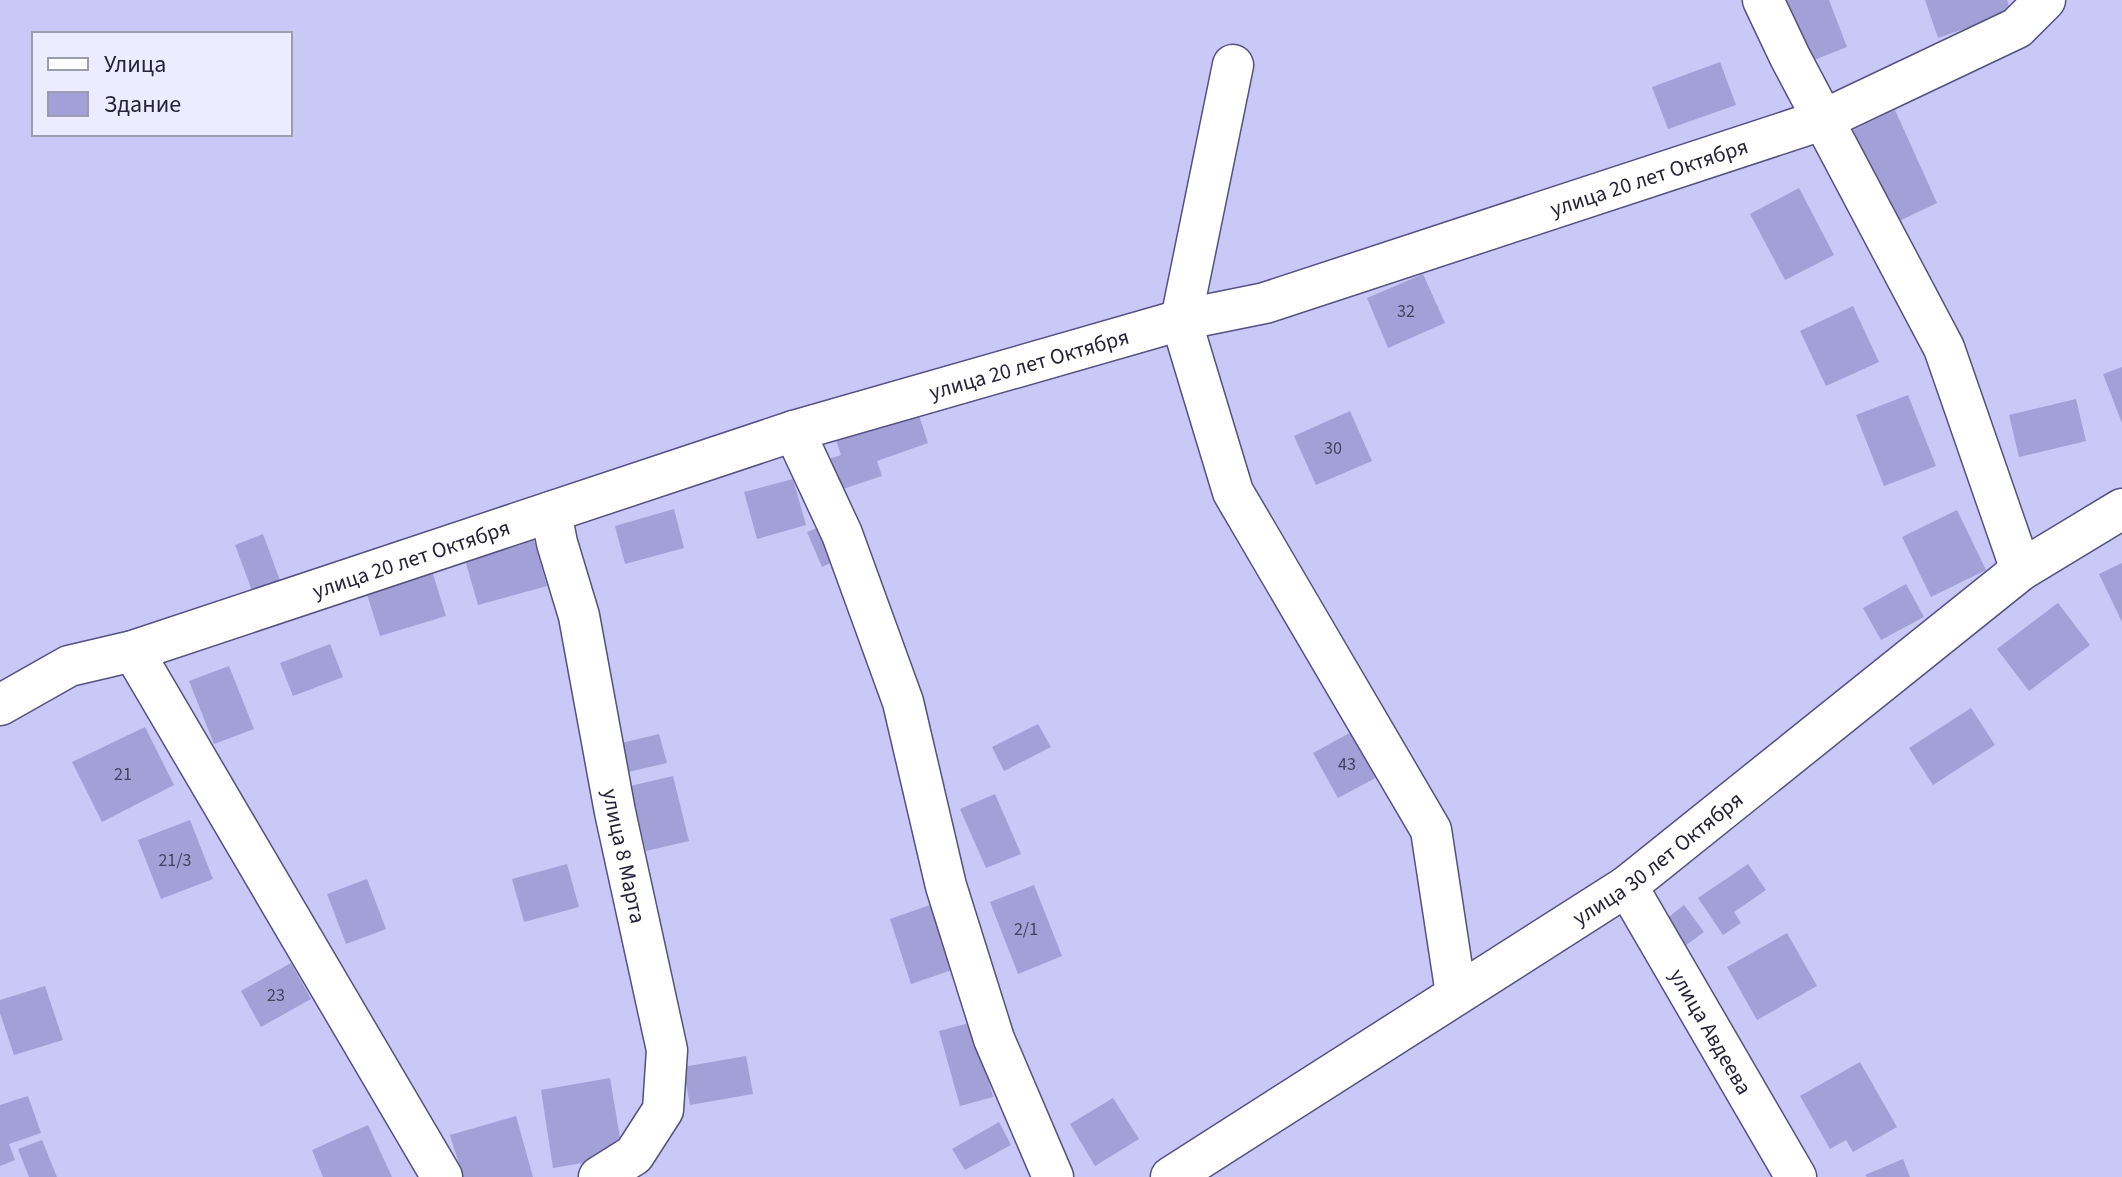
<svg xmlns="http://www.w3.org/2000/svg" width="2122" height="1177" viewBox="0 0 2122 1177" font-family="'Source Sans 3',sans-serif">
  <rect width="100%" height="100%" fill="#c9c8f6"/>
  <g fill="#a2a0d7">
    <polygon points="1785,0 1829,0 1847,47 1809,62"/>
    <polygon points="1925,0 2007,0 2011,13 1938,38"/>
    <polygon points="1720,62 1736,105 1668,129 1652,87"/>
    <polygon points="1895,110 1937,203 1895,223 1853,130"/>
    <polygon points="1799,188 1834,255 1785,280 1750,214"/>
    <polygon points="1423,274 1445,323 1388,348 1367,298"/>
    <polygon points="1853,306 1879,362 1826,386 1800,331"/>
    <polygon points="2122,367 2122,423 2103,374"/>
    <polygon points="1908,395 1936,466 1884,486 1856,415"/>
    <polygon points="2076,399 2086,441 2019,457 2009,415"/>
    <polygon points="1350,411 1372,461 1316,485 1294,436"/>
    <polygon points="918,412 928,443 877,461 882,476 837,491 826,460 841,455 836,440"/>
    <polygon points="793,479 806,525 757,539 744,492"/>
    <polygon points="674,509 684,548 625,564 615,526"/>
    <polygon points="1957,510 1986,570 1931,597 1902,537"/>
    <polygon points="824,525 839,559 822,567 807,532"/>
    <polygon points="263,534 282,586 254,596 235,545"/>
    <polygon points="533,537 547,586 478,605 464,556"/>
    <polygon points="2122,563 2122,622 2099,574"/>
    <polygon points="432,571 446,616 380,636 366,591"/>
    <polygon points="1906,584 1924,617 1881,640 1863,608"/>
    <polygon points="2058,603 2090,645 2029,691 1997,649"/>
    <polygon points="330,644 343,677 293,696 280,663"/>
    <polygon points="229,666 254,729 214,744 189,681"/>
    <polygon points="1971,708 1995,745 1933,785 1909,748"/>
    <polygon points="1038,724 1051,747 1004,771 992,747"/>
    <polygon points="145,727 174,785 102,822 72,762"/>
    <polygon points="1355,730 1381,775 1338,798 1313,753"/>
    <polygon points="659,734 667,763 624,773 617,744"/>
    <polygon points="673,776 689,841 646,851 630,786"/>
    <polygon points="995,794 1021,854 986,868 960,809"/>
    <polygon points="190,820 213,879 161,899 138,840"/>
    <polygon points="567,864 579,907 524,922 512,879"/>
    <polygon points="1748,864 1766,890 1734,912 1741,923 1723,935 1698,898"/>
    <polygon points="367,879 386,929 346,944 327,894"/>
    <polygon points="1034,885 1062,956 1018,974 990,902"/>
    <polygon points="933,904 955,969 911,984 890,919"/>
    <polygon points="1684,905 1704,932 1685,946 1666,919"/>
    <polygon points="1787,933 1817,986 1757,1020 1727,967"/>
    <polygon points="291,963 311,999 261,1027 241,991"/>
    <polygon points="45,986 63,1040 14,1055 0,1013 0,1000"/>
    <polygon points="973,1022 993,1097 960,1106 939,1031"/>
    <polygon points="746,1056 753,1094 690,1105 683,1067"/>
    <polygon points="1860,1062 1897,1127 1853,1152 1846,1140 1830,1149 1800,1096"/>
    <polygon points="610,1078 623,1156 553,1168 541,1090"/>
    <polygon points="28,1096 41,1133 9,1144 15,1160 0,1166 0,1105"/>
    <polygon points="1113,1098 1139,1139 1095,1166 1070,1124"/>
    <polygon points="516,1116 533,1177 463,1177 450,1135"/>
    <polygon points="999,1122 1011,1145 965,1170 952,1149"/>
    <polygon points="368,1125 392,1177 323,1177 312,1150"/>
    <polygon points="42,1140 57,1177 29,1177 18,1149"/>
    <polygon points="1903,1159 1910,1177 1867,1177 1865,1175"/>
  </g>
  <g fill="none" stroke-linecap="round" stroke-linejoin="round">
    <g stroke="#555183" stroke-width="43">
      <g id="minor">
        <polyline points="1763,0 1790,57 1944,348 2021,570"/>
        <polyline points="1233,65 1181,320 1233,492 1431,830 1456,994"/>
        <polyline points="794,431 842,534 903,702 946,886 994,1039 1053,1177"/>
        <path id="s1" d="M551,512l6,31 22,73 36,196 52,238 -4,60 -29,45 -35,22"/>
        <polyline points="133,651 442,1177"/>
        <path id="s2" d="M0,705l69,-39 64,-15 661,-220 387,-111 84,-17 560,-184 192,-91 28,-28"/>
        <path id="s3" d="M1627,886l169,291"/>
        <path id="s4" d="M1171,1177l456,-291 394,-316 101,-61"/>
      </g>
    </g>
    <use href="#minor" stroke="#fff" stroke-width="40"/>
  </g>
  <g text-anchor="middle" stroke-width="8" stroke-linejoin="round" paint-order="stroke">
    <g font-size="18" fill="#444260">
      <text x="1406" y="317">32</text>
      <text x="1333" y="454">30</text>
      <text x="1347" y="770">43</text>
      <text x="123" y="780">21</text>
      <text x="175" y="866">21/3</text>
      <text x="1026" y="935">2/1</text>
      <text x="276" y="1001">23</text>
    </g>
    <g font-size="22" fill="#252339" stroke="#ececfe">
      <text dy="8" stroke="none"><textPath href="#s2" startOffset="1734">улица 20 лет Октября</textPath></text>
      <text dy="8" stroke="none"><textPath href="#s2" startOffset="1086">улица 20 лет Октября</textPath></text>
      <text dy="8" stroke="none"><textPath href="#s2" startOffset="438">улица 20 лет Октября</textPath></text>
      <text dy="8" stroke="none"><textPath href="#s1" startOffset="352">улица 8 Марта</textPath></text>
      <text dy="8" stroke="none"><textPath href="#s4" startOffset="582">улица 30 лет Октября</textPath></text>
      <text dy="8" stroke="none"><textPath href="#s3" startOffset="168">улица Авдеева</textPath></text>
    </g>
  </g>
  <rect x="32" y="32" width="260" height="104" fill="#ececfe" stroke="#9c9caf" stroke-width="2"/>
  <rect x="48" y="58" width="40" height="12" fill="#ffffff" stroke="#9c9caf" stroke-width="2"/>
  <text x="104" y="72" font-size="24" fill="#252339">Улица</text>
  <rect x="48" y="92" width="40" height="24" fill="#a2a0d7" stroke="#9c9caf" stroke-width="2"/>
  <text x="104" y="112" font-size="24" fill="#252339">Здание</text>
</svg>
